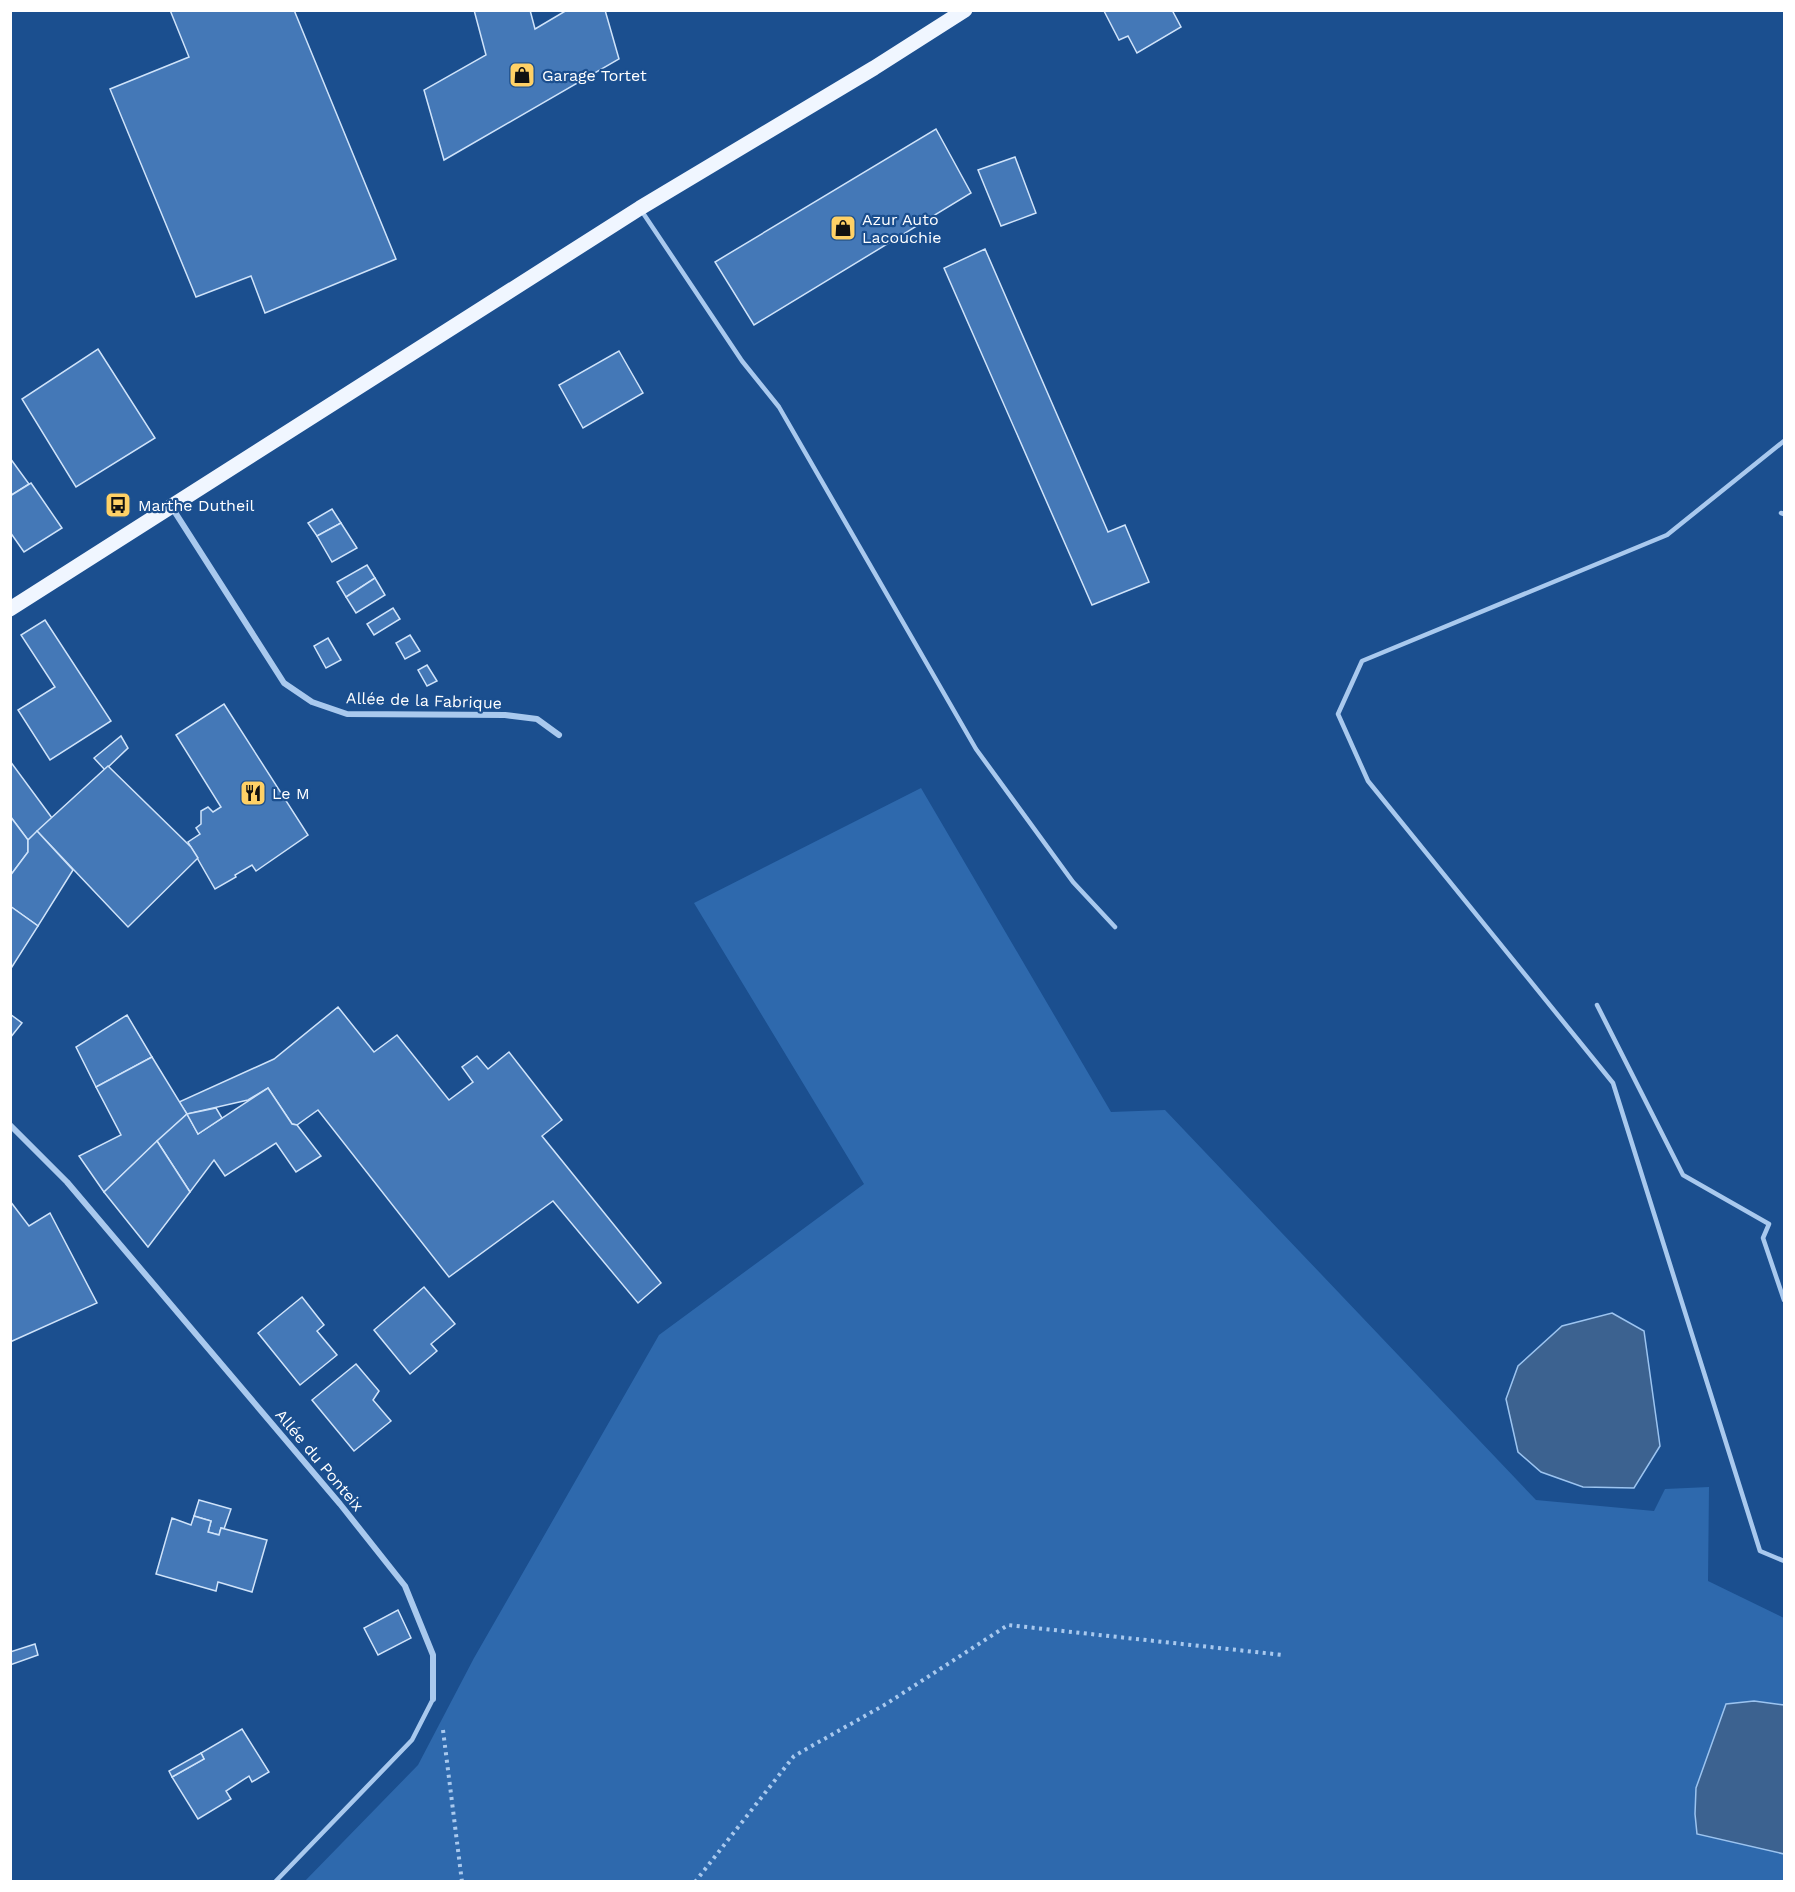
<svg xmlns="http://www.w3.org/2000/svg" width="1795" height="1892" viewBox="0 0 1795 1892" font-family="'Work Sans',sans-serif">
  <rect width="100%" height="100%" fill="#1b4f8f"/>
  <polygon fill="#2e69ad" points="921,788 1111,1112 1165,1110 1536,1500 1654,1511 1665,1489 1709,1487 1708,1581 1784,1618 1784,1881 304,1882 418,1765 474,1658 659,1335 864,1184 694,903"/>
  <g fill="#3c6290" stroke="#9cc4f0" stroke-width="1.5">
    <polygon points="1612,1313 1644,1331 1660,1446 1634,1488 1583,1487 1541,1472 1518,1452 1506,1399 1518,1366 1562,1326"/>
    <polygon points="1754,1701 1784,1705 1784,1854 1697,1834 1695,1814 1696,1788 1726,1704"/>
  </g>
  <g fill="#4478b7" stroke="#cfe3fa" stroke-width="1.5">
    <polygon points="170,10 294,10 396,259 265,313 251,276 196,297 110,89 189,57"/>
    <polygon points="474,10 530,10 535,29 567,10 605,10 619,59 444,160 424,90 486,55"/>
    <polygon points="1105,10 1172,10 1181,27 1137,53 1128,36 1119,40 1104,11"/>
    <polygon points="936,129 971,193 754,325 715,262"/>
    <polygon points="1015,157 1036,213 1001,226 978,170"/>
    <polygon points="985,249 1108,532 1125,525 1149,582 1092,605 944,268"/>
    <polygon points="98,349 155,438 76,487 22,399"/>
    <polygon points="619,351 643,393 583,428 559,385"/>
    <polygon points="10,458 29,484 10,496"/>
    <polygon points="31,483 62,528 24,552 10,532 10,496"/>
    <polygon points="332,509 341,523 317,536 308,523"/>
    <polygon points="341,523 357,548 332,562 317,536"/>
    <polygon points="367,565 375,578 346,597 337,582"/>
    <polygon points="375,578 385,595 356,613 346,597"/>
    <polygon points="393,608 400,619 374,635 367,624"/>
    <polygon points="45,620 111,721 50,760 18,710 55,687 21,635"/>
    <polygon points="410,635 420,651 405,659 396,643"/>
    <polygon points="328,638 341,660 326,668 314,646"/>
    <polygon points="427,665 437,681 427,686 418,670"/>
    <polygon points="224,704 308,835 256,871 252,865 235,875 236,877 215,889 188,842 200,834 196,828 201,824 201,811 208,807 213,812 221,807 176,735"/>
    <polygon points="121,736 128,748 105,770 94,758"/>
    <polygon points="10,761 52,818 28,840 10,816"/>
    <polygon points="108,766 191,847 198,858 128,927 37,831"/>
    <polygon points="10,816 28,840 28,852 10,876"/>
    <polygon points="37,831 73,870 38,926 10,906 10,876 28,852 28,840"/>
    <polygon points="10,906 38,926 10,970"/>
    <polygon points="338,1007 374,1052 397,1035 449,1100 473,1082 462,1067 477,1056 488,1069 509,1052 562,1120 542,1136 661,1283 638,1303 553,1201 449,1277 318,1110 297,1125 292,1124 268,1088 248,1100 187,1114 179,1102 274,1059"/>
    <polygon points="10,1014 22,1023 10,1038"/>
    <polygon points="127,1015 152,1057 96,1087 76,1047"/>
    <polygon points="152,1057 187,1114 104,1192 79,1156 121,1135 96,1087"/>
    <polygon points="268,1088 292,1124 297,1125 321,1156 296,1172 276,1143 225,1176 214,1160 190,1192 157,1141 187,1114 198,1134"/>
    <polygon points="216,1108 222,1118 198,1134 187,1114"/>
    <polygon points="157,1141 190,1192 148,1247 104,1192"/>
    <polygon points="10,1201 29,1226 50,1213 97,1303 10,1342"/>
    <polygon points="424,1287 455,1324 431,1344 437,1351 410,1374 374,1330"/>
    <polygon points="302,1297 324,1325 317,1331 337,1355 300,1385 258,1333"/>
    <polygon points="356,1364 379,1391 373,1400 391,1421 354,1451 312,1400"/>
    <polygon points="199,1500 231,1509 224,1529 221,1528 219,1535 208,1532 211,1521 194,1516"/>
    <polygon points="194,1516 211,1521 208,1532 219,1535 221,1528 267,1540 252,1592 218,1582 216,1591 156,1574 172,1518 191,1525"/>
    <polygon points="398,1610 411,1638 378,1655 364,1628"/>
    <polygon points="35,1644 38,1655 10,1665 10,1652"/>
    <polygon points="242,1729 269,1772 252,1782 249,1776 226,1791 231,1799 198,1819 172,1777 204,1759 201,1753"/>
    <polygon points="201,1753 204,1759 172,1777 169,1771"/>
  </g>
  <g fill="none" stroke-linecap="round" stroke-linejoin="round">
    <g stroke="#a9c9ee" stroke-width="4" stroke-dasharray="3 4.5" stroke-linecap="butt">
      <polyline points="443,1730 462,1882"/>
      <polyline points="695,1882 794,1756 886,1704 1008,1625 1283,1655"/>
    </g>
    <g stroke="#a9c9ee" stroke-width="4.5">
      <polyline points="641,210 742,361 779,407 976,749 1073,882 1115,927"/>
      <polyline points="1784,441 1667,535 1362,661 1338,714 1368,781 1613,1083 1760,1551 1784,1561"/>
      <polyline points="1781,513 1784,514"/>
      <polyline points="1597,1005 1683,1175 1769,1224 1763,1238 1784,1300"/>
      <polyline points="275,1882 412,1740 433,1699"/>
    </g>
    <g stroke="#a9c9ee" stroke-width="6">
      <polyline points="171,506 284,683 312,702 347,714 505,715 537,719 559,735"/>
      <polyline points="10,1125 67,1182 340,1504 405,1586 433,1655 433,1699"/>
    </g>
    <polyline stroke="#f0f6ff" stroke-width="15" points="10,609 640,208 874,68 965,10"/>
  </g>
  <defs>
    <g id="shop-square" transform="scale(1.35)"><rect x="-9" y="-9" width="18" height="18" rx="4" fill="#ffd166" stroke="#1b4f8f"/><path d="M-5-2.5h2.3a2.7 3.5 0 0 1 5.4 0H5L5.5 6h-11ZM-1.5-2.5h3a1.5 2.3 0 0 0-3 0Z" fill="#111"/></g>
    <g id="bus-square" transform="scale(1.35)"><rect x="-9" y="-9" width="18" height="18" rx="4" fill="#ffd166" stroke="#1b4f8f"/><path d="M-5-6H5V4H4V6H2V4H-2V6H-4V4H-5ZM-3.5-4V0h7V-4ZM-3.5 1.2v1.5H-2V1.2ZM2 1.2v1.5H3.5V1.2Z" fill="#111"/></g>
    <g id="restaurant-square" transform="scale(1.35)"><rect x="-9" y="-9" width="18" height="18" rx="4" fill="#ffd166" stroke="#1b4f8f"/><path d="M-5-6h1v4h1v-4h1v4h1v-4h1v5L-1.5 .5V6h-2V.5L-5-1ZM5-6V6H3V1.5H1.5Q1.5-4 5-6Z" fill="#111"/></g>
  </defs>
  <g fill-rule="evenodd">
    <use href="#shop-square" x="522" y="75"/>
    <use href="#shop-square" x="843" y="228"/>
    <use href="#bus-square" x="118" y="505"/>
    <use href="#restaurant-square" x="253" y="793"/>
  </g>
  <g text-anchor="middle" stroke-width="4.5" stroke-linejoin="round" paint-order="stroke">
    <g font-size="16" fill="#fff" stroke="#1b4f8f" text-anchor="start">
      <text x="542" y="81">Garage Tortet</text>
      <text x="862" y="225">Azur Auto<tspan x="862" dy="18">Lacouchie</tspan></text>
      <text x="138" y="511">Marthe Dutheil</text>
      <text x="272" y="799">Le M</text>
    </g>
    <g font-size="16" fill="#fff" stroke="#1b4f8f">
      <text transform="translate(424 700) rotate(2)" y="6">Allée de la Fabrique</text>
      <text transform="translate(320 1460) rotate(50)" y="6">Allée du Ponteix</text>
    </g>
  </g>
  <rect width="1795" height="1892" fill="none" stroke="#ffffff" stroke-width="24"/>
</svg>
